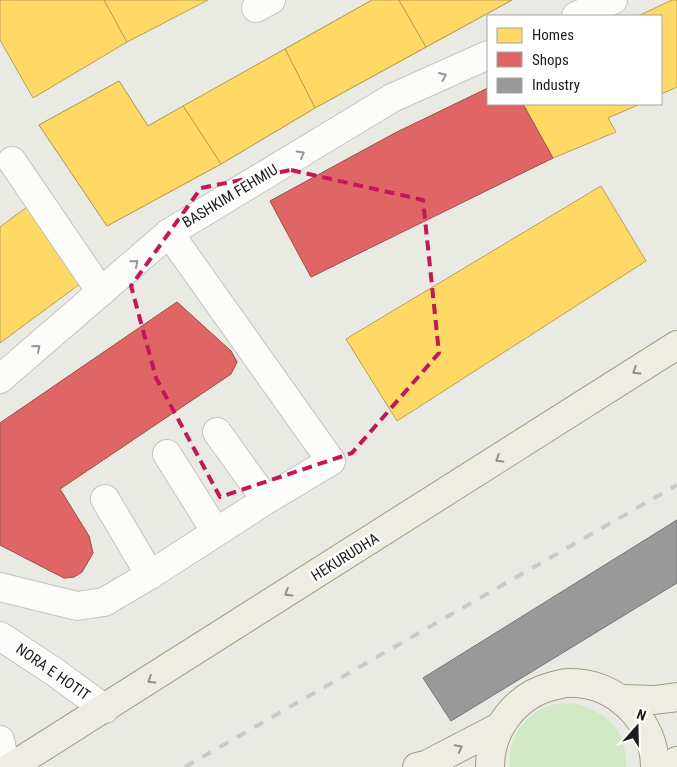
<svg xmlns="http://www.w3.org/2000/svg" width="677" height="767" viewBox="0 0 677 767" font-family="'Roboto Condensed',sans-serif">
  <rect width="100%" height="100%" fill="#eaeae5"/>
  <path fill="#d0e8c4" d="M575,703c34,11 52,27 51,64h-116c-4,-29 17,-57 46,-63 6,-1 13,0 19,-1z"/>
  <g fill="#ffd966" stroke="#bba050">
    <polygon points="0,0 104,0 127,42 33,98 0,40"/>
    <polygon points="104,0 208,0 127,42"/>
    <polygon points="372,0 512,0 315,108 221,164 107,226 39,125 119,81 148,126"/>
    <polygon points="372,0 399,0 426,47 315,108 285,49"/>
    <polygon points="399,0 512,0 426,47"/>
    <polygon points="672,0 677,0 677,87 661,94 661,16 638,16"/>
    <polygon points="285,49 315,108 221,164 183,106"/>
    <polygon points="119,81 148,126 183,106 221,164 107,226 39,125"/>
    <polygon points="488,88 488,104 523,104 553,158 437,214 395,133"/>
    <polygon points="523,104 640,104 608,118 616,132 553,158"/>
    <polygon points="395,133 437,214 311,277 270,201"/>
    <polygon points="601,186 646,261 397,421 346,339"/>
    <polygon points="32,203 88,278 0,343 0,227"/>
    <polygon points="177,302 231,351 237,362 231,374 143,433 89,362"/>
    <polygon points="89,362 143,433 60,489 3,421"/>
    <polygon points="3,421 60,489 89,536 93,553 82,572 74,577 64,578 0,545 0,423"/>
  </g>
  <g fill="#e06666" stroke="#a55050">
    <polygon points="488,88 488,104 523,104 553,158 311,277 270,201 395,133"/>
    <polygon points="177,302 231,351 237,362 231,374 60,489 89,536 93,553 82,572 74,577 64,578 0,545 0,423"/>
  </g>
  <polygon fill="#999" stroke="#747474" points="677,520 677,583 451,721 423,678"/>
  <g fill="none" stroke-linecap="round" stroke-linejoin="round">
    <g stroke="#c3c3c1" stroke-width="30">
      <g id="minor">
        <polyline points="256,8 271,0"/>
        <polyline points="576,16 613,0"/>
        <polyline points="12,161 101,292"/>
        <polyline points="0,379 169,233 392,98 488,55"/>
        <polyline points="217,432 266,500"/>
        <polyline points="167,454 216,532"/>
        <polyline points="105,499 150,575"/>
        <polyline points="0,587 77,606 104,602 150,575 266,500 331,461 169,233"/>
        <polyline points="0,636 56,673 105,709"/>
        <polyline points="0,740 3,754 0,767"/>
      </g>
    </g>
    <g stroke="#9f9c83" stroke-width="30">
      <g id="major">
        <polyline points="621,699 655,700 677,697"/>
        <polyline points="11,767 677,345"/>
        <polyline points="417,767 426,765 499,727"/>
        <path d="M490,767c0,-38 26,-72 63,-81 5,-1 10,-3 15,-3 47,-2 87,38 87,84"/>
        <polyline points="672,767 677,761"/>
      </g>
    </g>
    <use href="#minor" stroke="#fcfcfb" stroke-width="28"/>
    <use href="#major" stroke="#efede3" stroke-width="28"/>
    <polyline stroke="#c9c9c8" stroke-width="4" stroke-dasharray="10 10" stroke-linecap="butt" points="185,767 677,485"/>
  </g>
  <defs><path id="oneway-chevron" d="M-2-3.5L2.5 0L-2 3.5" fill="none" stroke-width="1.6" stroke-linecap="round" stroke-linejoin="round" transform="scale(1.25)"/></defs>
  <g stroke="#979797">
    <use href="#oneway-chevron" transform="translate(443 76) rotate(-24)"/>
    <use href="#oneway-chevron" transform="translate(301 154) rotate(-31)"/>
    <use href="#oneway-chevron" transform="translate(135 263) rotate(-41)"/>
    <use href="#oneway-chevron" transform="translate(37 348) rotate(-41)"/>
  </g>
  <g stroke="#908f89">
    <use href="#oneway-chevron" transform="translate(636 371) rotate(148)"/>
    <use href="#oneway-chevron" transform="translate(499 459) rotate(148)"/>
    <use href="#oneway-chevron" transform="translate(288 593) rotate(148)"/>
    <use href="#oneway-chevron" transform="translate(151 680) rotate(148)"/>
    <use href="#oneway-chevron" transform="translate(459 748) rotate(-28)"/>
  </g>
  <path fill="none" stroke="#c2185b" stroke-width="4" stroke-dasharray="10 6" stroke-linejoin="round" d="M291,170l132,30 16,153 -87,100 -132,44 -64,-119 -25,-92 70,-98z"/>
  <g text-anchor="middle" stroke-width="5" stroke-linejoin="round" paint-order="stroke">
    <g font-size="15" fill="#1c1c1c" stroke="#fff">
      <text transform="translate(230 196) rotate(-31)" y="5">BASHKIM FEHMIU</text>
      <text transform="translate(345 557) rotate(-32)" y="5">HEKURUDHA</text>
      <text transform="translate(53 672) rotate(35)" y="5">NORA E HOTIT</text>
    </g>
  </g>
  <rect x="487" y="15" width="175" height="90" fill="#ffffff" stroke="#a4a4a4"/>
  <rect x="497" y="28" width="25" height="15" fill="#ffd966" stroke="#a4a4a4"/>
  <text x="532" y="40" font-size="15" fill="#1c1c1c">Homes</text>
  <rect x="497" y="52" width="25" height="15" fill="#e06666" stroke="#a4a4a4"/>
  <text x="532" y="65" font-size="15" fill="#1c1c1c">Shops</text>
  <rect x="497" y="78" width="25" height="15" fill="#999999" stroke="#a4a4a4"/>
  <text x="532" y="90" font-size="15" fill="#1c1c1c">Industry</text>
  <g transform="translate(637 727) rotate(20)" stroke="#ffffff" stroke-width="4" paint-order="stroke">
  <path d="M0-4L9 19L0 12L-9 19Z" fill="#1c1c1c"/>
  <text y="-8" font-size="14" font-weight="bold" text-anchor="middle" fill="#1c1c1c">N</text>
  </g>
</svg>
